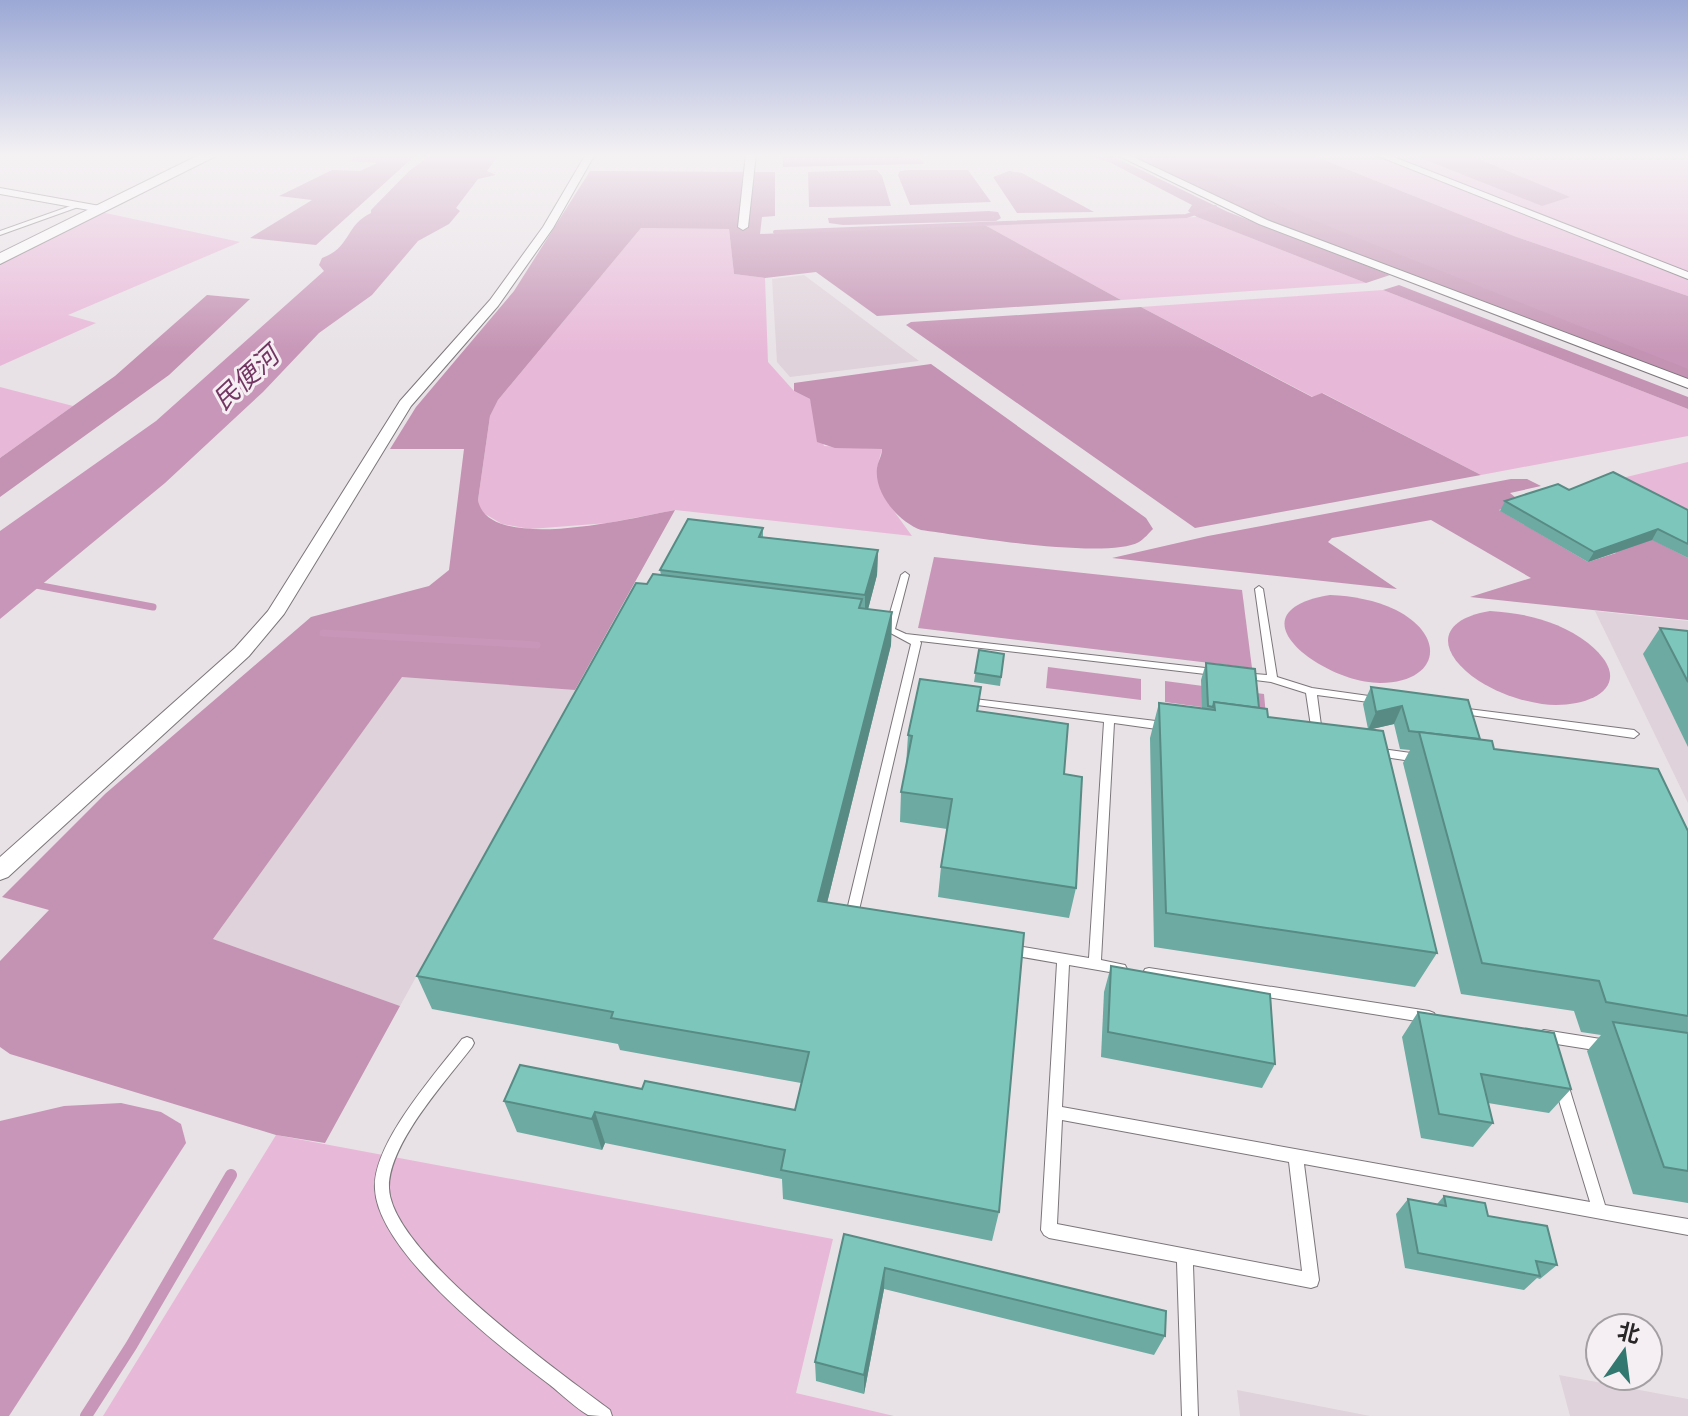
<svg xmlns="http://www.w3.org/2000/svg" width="1688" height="1416" viewBox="0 0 1688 1416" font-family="'Nunito Sans','Noto Sans SC',sans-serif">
  <rect width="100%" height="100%" fill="#e8e2e6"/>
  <g fill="#dfd2da">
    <polygon points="804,275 919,361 790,377 777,362 772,279"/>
    <polygon points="1595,611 1688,621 1688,803"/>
    <polygon points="402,676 575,690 400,1006 213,939"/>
    <polygon points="1559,1375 1688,1399 1688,1416 1570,1416"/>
    <polygon points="1237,1390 1370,1416 1240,1416"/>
  </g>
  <g fill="#e8b8d8">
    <polygon points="1309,154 1688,154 1688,296 1514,236"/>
    <polygon points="101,212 240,242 68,315 96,323 0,366 0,262"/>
    <polygon points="1197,217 1366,283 1121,300 983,224"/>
    <polygon points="641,228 729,229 734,274 765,278 768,362 794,391 810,399 824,446 882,449 877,468 891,507 912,536 675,510 608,523 530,529 502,524 480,511 478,500 490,416 498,400"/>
    <polygon points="1383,290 1688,409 1688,436 1481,475 1323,393 1313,397 1141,307"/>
    <polygon points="0,387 73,406 0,458"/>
    <polygon points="1688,462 1688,520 1610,481"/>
    <polygon points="276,1135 833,1239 796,1393 894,1416 103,1416"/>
  </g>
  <g fill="#c492b3">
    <polygon points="357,154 417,154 316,245 250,238 312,200 279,196 332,170 360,171 377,163 349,161"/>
    <polygon points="783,154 901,154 902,158 921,158 924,164 783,167"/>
    <polygon points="1082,154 1108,154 1228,212 1390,275 1366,283 1197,217 1188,211 1192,205 1109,162"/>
    <polygon points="1126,154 1172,154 1688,368 1688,380 1262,219"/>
    <path d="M590,171l185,1v44l-13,1 -2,17 223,-10 138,76 -244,16 -61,-44 -51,6 -31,-4 -5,-45 -88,-1 -143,172 -8,16 -12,84c10,55 158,17 197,10l-100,180 -173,-13 -189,262 187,67 -75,137 -49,-8 -266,-81 -10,-7v-86l49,-51 -47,-13 103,-103 206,-177 118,-31 20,-16 15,-121h-74l26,-42 98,-116z"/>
    <polygon points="1399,285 1688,397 1688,409 1383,290"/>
    <polygon points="207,295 250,299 169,375 0,497 0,458 115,376"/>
    <polygon points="1141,307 1312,397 1322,393 1481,475 1195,528 906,325 911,322"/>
    <path d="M931,364l215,154 7,11c-4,4 -9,10 -14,13 -33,18 -174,-6 -218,-12 -22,-8 -47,-36 -44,-62 1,-7 5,-12 5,-19l-47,-1 -18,-6 -7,-43 -16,-8v-8z"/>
    <polygon points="1511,479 1527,479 1541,486 1510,493 1521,502 1499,510 1588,562 1616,553 1613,519 1688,558 1688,620 1470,597 1531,578 1431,520 1332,538 1328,542 1397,589 1112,558 1208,536"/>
  </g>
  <g fill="#c896b8">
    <path d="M432,154h68l-13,17 9,4 -18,4 -22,29 4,3 -11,13 -31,17 -46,54 -53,38 -56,59 -98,91 -165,136v-88l156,-110 168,-150 -5,-6 3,-7c29,-10 23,-33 49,-45v-3l38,-39z"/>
    <polygon points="1169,154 1309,154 1514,236 1688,296 1688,369 1295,213"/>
    <polygon points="1411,154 1467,154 1570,197 1542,206"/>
    <polygon points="877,170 882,176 891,206 809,207 808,172"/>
    <polygon points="908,170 968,170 991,202 910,205 898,175 900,171"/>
    <polygon points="1009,171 1022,173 1094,212 1017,213 993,177"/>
    <polygon points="989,211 998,212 1001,218 996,221 843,225 829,223 828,218"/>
    <polygon points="934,557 1242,590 1252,668 918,628"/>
    <path d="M1330,595c23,1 45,5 66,15 51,26 44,72 -16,73 -57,0 -153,-71 -50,-88z"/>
    <path d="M1490,611c35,2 69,10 98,32 53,43 0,67 -46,61 -21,-3 -44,-11 -63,-23 -43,-29 -43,-61 11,-70z"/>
    <polygon points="1048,667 1141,679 1141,700 1046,688"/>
    <polygon points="1165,681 1264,694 1266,716 1165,702"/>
    <polygon points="121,1103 161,1112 181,1124 186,1143 9,1416 0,1416 0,1121 64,1106"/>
  </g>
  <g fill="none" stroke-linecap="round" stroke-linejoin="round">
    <g stroke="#c896b8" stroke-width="4">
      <polyline points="1234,203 1269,196"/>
      <polyline points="775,232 1186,216 1215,207"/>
    </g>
    <g stroke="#c896b8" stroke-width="7">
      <polyline points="36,585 153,607"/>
      <polyline points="323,633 537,645"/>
    </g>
    <polyline stroke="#c896b8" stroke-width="12" points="86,1416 131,1346 231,1175"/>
    <g stroke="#7b767a" stroke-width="2">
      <g id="lane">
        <polygon points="79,203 81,206 0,235 0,231"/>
        <polygon points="905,572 909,575 895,629 906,634 1214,669 1219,672 1214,675 920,641 921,643 859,910 861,920 859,924 855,925 851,924 847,910 911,644 885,630 901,575"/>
        <polygon points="1259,586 1263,589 1277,677 1312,688 1376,697 1381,700 1380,702 1376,703 1317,695 1322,733 1317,737 1312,733 1306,693 1271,682 1239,678 1237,676 1242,673 1267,675 1255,589"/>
        <path d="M966,698l198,24 5,4 -5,4 -50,-7 -13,237 24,5 2,4 -2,4 -4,1 -52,-9 -7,142 528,95 -36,-118 2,-5 5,-1 5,1 2,5 37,121 83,14v16l-384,-71 15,116 -2,6 -6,2 -118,-23 5,151h-16l-5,-154 -128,-24 -5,-3 -3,-5 16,-267 -46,-8 -4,-1 -2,-4 2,-4 4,-1 78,13 15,-236 -142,-19 -1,-2 1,-2zM1062,1120l227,42 13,109 -245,-47z"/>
        <polygon points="1460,708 1634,730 1639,734 1634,738 1456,713 1455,711"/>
        <polygon points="1375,748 1418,754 1422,755 1423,758 1422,761 1418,762 1371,755 1370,752 1371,749"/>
        <polygon points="1149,968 1429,1011 1434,1013 1436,1017 1434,1021 1429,1023 1149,978 1145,977 1143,973 1145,969"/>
        <polygon points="1544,1030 1607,1040 1612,1042 1614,1046 1612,1050 1607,1052 1544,1042 1539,1040 1537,1036 1539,1032"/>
        <path d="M467,1037l5,2 2,4 -2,4c-26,34 -84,97 -83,141 2,64 170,184 221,222l2,6c-7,0 -17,0 -24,-1 -11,-6 -28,-22 -38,-30 -49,-37 -172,-132 -175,-196 -3,-45 61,-116 87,-150z"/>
      </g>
    </g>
    <g stroke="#7b767a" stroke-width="2">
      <g id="street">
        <polygon points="586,154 595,154 553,228 498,306 411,406 284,614 249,656 8,877 0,880 0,857 235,648 268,611 400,401 490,300 543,227"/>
        <polygon points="746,154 756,154 748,227 743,230 738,227"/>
        <polygon points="1115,154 1127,154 1267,220 1688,379 1688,388 1259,224"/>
        <polygon points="1373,154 1386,154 1688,272 1688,279"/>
        <polygon points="0,188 100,206 105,209 100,212 0,194"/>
      </g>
    </g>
    <g stroke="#7b767a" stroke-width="2">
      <polygon id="secondary" points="201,154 220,154 0,264 0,253"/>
    </g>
    <use href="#lane" fill="#fff" fill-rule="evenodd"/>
    <use href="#street" fill="#fff" fill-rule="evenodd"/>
    <use href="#secondary" fill="#fff" fill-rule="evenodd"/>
  </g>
  <g fill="#6caaa2">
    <polygon points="1569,490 1688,510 1688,558 1652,540 1588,562 1500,511 1505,501"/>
    <polygon points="763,528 763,537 878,550 877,575 868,609 892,612 891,645 827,903 999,1212 992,1241 783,1199 782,1179 605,1143 602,1150 517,1132 504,1101 642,1089 795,1110 801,1083 620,1050 618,1044 432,1009 417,976 661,575 660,570"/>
    <polygon points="1660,628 1688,631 1688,747 1643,654"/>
    <polygon points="979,650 1004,654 1000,686 974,682"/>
    <polygon points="1206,663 1268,717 1368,729 1363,704 1371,687 1480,739 1494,749 1688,831 1688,1203 1633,1194 1587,1051 1601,1035 1581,1032 1574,1011 1461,994 1403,763 1410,750 1400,749 1394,724 1372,729 1437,953 1415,987 1154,947 1150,738 1159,703 1202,709 1201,680"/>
    <polygon points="981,687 978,711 1064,774 1076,888 1069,918 938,897 941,867 947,829 900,822 901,792 906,766 908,735"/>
    <polygon points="1111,966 1275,1064 1262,1088 1101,1057 1104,992"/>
    <polygon points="1418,1012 1571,1089 1549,1113 1488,1103 1493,1123 1473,1147 1421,1138 1402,1037"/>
    <polygon points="1444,1196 1488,1216 1557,1265 1540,1279 1537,1278 1524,1290 1405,1268 1396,1214 1408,1199 1437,1204"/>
    <polygon points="844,1234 1165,1336 1154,1355 884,1289 864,1394 816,1381 815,1362"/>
  </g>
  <g fill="#588b84">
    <polygon points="1658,529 1652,540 1588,562 1594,552"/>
    <polygon points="878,550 877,575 865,621 865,595"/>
    <polygon points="892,612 891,645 819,935 818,901"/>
    <polygon points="1402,706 1394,724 1368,730 1376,712"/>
    <polygon points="595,1112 605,1143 602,1150 592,1119"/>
    <polygon points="885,1268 884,1289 864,1394 864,1375"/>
  </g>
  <g fill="#7dc6bc" stroke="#588b84" stroke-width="2">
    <polygon points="1613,472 1688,510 1688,544 1658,529 1594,552 1505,501 1558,484 1569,490"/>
    <polygon points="688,519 763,528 759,537 878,550 865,595 660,570"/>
    <polygon points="653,574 862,599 859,608 892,612 818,901 1024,933 999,1212 781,1170 785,1150 595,1112 592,1119 504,1101 520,1065 642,1089 645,1081 795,1110 809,1052 611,1018 613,1012 417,976 636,583 647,584"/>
    <polygon points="1660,628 1688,631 1688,682"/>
    <polygon points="979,650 1004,654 1001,677 975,673"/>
    <polygon points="1206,663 1255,669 1259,708 1214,702 1213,707 1208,706"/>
    <polygon points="920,679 981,687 977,711 1068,724 1064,774 1082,777 1076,888 941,867 952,799 901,792 912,736 908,735"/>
    <polygon points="1371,687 1468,700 1480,739 1409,731 1402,706 1376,712"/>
    <polygon points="1214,702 1267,709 1268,717 1383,731 1437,953 1166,913 1159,703 1215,710"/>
    <polygon points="1419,732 1492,741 1494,749 1658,769 1688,831 1688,1016 1606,1002 1599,981 1482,963"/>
    <polygon points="1111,966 1270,994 1275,1064 1108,1032"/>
    <polygon points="1418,1012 1554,1033 1571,1089 1481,1074 1493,1123 1439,1114"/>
    <polygon points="1613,1022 1688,1033 1688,1171 1664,1167"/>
    <polygon points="1444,1196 1485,1203 1488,1216 1547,1226 1557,1265 1536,1261 1540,1276 1418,1253 1408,1199 1446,1206"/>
    <polygon points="844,1234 1166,1311 1165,1336 885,1268 864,1375 815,1362"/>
  </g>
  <linearGradient id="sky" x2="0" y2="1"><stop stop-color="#9ba8d5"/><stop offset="0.44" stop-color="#f5f2f4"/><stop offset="1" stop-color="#f5f2f4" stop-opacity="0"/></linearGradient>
  <rect width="1688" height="353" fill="url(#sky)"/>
  <g text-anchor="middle" stroke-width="6" stroke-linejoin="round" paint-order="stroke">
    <g font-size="26" font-style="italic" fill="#733562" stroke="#f5eff3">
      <text transform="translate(246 378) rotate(-43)" y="9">民便河</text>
    </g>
  </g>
  <g transform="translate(1624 1352) rotate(14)"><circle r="38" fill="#f5eff3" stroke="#a39fa2" stroke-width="2"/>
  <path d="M0-6L14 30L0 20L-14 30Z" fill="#327870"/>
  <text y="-12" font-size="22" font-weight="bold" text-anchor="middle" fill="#292628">北</text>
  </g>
</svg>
